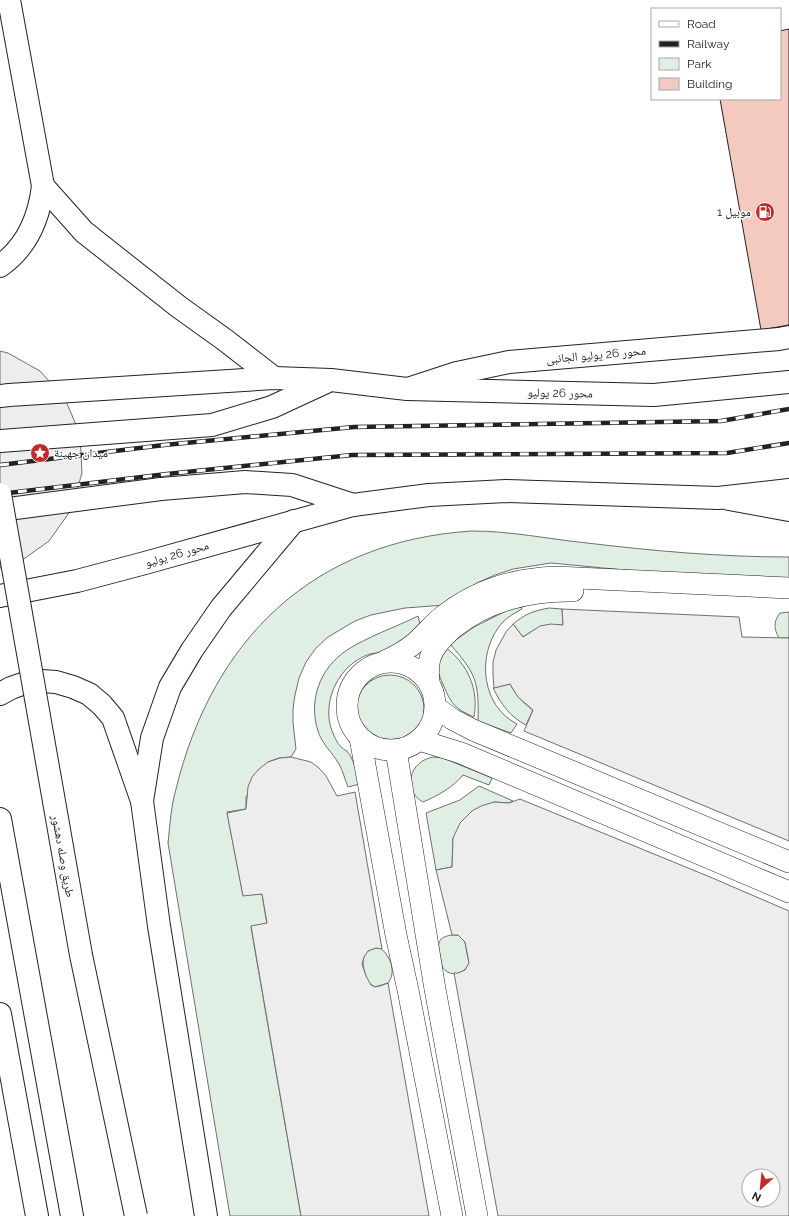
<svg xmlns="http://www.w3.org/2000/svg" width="789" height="1216" viewBox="0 0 789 1216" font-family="Raleway,'Noto Naskh Arabic',sans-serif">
  <rect width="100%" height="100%" fill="#fff"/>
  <g fill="#e0efe3" stroke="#6f6f6f">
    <path d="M472,531c39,0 76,8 115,12 67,8 134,14 202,14v23l-154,-9 -84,-8 -38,6 -18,6 -18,8 -16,10 -16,12 -40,3 -34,7 -16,6 -27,16 -12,11 -10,14 -7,16 -4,17 -2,14v14l3,26 -5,8 -12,1 -11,4 -22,35v12l-19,3 16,83 19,-1 5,30 -16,3 50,289h-71l-62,-373c2,-18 3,-37 8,-54 37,-151 138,-248 296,-258z"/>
    <path d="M520,604l2,5c-9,5 -18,10 -24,19 -21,30 -16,78 19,96l-6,9 -33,-12c1,-40 -2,-47 -28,-77l24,-17z"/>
    <path d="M549,608l13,1 1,16c-15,-1 -28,3 -40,12l-10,-13c12,-10 20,-13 36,-16z"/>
    <path d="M789,612v26h-10c-5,-9 -6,-16 1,-25z"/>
    <path d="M418,616l2,8c-8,8 -17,20 -26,26 -6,4 -17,2 -24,4 -31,10 -49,47 -38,77 2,5 5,12 9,16 3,3 7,4 9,8 5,9 7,19 10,29l-12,3c-3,-7 -5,-16 -9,-23 -7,-12 -17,-20 -21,-33 -10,-31 2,-63 29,-81 20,-13 49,-23 71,-34z"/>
    <path d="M446,648c22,16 33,42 28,69 -21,-9 -23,-14 -32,-35 -2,-5 -5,-11 -5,-18 1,-5 6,-11 9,-16z"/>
    <circle cx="390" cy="709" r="34"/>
    <path d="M510,684c6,11 13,19 23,26l-7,15c-16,-8 -25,-21 -33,-37z"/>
    <path d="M434,757l9,1 49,20 -3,7 -26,-10c-11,13 -24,20 -40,27 -22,-12 -13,-42 11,-45z"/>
    <polygon points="479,786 513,801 509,803 494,802 453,838 452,867 436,870 426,813 460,800"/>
    <path d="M452,935h6l7,7 4,21c-4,11 -18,15 -26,5 -2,-4 -2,-8 -3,-13 -3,-12 -2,-18 12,-20z"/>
    <path d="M380,948c10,7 17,24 8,35l-13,4 -6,-4c-7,-14 -12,-35 11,-35z"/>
  </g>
  <g fill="#ededed" stroke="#6f6f6f" fill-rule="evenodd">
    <polygon points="0,351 8,353 40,371 65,399 80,434 82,473 71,510 49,541 18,563 0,568"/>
    <polygon points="562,609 739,617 742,637 789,638 789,841 524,731 533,710 518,697 510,684 494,688 493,675 493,662 496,650 506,632 513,624 523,637 540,626 551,624 563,625"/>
    <polygon points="291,757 311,762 319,768 326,776 337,796 355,792 382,949 376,948 368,951 364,957 362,964 366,976 371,985 375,987 380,986 388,983 429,1216 301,1216 251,926 267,923 262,894 243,896 227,813 246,809 248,787 252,777 259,769 268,762 280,758"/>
    <path d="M520,799l190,78 79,34v305h-291l-44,-243h4l7,-3 4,-7 -4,-21 -7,-7h-6l-16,-65 16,-3 1,-29 7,-15 12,-12 9,-5 13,-4 15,1zM749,1176h24v24h-24z"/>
  </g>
  <polygon fill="#f3c9c0" stroke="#222" points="789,29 789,325 761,330 720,99 780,99 780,31"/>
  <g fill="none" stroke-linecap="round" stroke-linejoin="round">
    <g stroke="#222" stroke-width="22">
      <g id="street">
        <path d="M385,661c11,-5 22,-11 31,-19 9,-8 17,-18 27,-26 34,-27 70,-37 113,-39l233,11"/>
        <circle cx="391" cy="706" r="44"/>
        <path d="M429,682c-1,-8 -1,-16 1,-24 4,-12 13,-21 22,-29 34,-28 78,-39 121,-38"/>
        <polyline points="436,707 452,719 473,730 789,862"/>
        <polyline points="360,738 396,935 408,990 452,1216"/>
        <polyline points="419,740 461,753 789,892"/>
        <polyline points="396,750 435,989 477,1216"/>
      </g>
    </g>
    <g stroke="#222" stroke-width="24">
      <g id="secondary">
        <polyline points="411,388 457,373 509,362 779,339 789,337"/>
        <polyline points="729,499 789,510"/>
      </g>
    </g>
    <g stroke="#222" stroke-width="24">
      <g id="primary">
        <path d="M0,266c27,-19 39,-47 43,-80l-34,-186"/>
        <polyline points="0,694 11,688 25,683 41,681 56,682 73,687 89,694 102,705 113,718 142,801 159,926 206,1216"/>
        <polyline points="0,819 72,1216"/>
        <polyline points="0,1014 37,1216"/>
      </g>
    </g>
    <g stroke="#222" stroke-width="24">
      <g id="highway">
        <polyline points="43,186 84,232 179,307 225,340 274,378"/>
        <polyline points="0,396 9,395 274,378 331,380 407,389 654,395 789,382"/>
        <polyline points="0,441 212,425 272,407 326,382"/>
        <polyline points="0,510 161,489 245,482 292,485 353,505"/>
        <polyline points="0,596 77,581 145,563 353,505 429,495 506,491 718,498 789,490"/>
        <polyline points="142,801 152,738 170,687 192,650 221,608 294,521"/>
      </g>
    </g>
    <use href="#street" stroke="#fff" stroke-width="21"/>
    <use href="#secondary" stroke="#fff" stroke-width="22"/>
    <use href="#primary" stroke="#fff" stroke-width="22"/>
    <use href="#highway" stroke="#fff" stroke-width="22"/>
    <g stroke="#222" stroke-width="4.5">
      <g id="rail">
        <polyline points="0,465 164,445 354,427 721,421 789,409"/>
        <polyline points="0,494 167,474 352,455 727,453 789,443"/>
      </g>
    </g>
    <use href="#rail" stroke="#fff" stroke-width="3" stroke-dasharray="9" stroke-linecap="butt"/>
    <g stroke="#222" stroke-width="24" stroke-linecap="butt">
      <polyline id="primary-bridge" points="0,494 81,955 136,1216"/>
    </g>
    <use href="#primary-bridge" stroke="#fff" stroke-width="22"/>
  </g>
  <defs>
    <g id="fuel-disc" transform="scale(1)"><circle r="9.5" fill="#c62828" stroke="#fff"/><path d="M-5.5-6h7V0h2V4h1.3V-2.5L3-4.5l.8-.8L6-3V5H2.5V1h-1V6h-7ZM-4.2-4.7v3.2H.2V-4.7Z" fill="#fff"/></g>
    <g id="sight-disc" transform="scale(1)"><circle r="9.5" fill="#c62828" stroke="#fff"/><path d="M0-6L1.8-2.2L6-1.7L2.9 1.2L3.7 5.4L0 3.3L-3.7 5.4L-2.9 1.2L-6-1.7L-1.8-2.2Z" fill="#fff"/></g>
  </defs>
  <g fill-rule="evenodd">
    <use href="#fuel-disc" x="765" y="212"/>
    <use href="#sight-disc" x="40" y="453"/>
  </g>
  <g text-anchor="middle" stroke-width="3" stroke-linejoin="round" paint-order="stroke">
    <g font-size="12" fill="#222" stroke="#fff" text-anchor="end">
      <text x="751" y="216">موبيل 1</text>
      <text x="54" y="457" text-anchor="start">ميدان جهينة</text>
    </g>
    <g font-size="12" fill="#222" stroke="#fff">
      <text transform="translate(596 355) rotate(-5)" y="4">محور 26 يوليو الجانبى</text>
      <text transform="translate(560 393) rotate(1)" y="4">محور 26 يوليو</text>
      <text transform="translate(177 554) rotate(-16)" y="4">محور 26 يوليو</text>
      <text transform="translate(63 856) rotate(80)" y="4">طريق وصله دهشور</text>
    </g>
  </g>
  <rect x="651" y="8" width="130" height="92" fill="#ffffff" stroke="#a7a7a7"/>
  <rect x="659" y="21" width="20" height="6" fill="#ffffff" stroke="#a7a7a7"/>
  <text x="687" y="28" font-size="12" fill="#222222">Road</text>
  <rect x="659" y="41" width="20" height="6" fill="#222222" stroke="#a7a7a7"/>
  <text x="687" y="48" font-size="12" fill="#222222">Railway</text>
  <rect x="659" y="58" width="20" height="12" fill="#e0efe3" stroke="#a7a7a7"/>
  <text x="687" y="68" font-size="12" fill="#222222">Park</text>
  <rect x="659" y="78" width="20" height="12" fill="#f3c9c0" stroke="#a7a7a7"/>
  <text x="687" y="88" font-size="12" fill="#222222">Building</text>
  <g transform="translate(761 1188) rotate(207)"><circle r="19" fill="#ffffff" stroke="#a7a7a7"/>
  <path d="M0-3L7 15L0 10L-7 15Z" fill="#c62828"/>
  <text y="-6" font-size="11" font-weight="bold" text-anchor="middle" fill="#222222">N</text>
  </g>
</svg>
